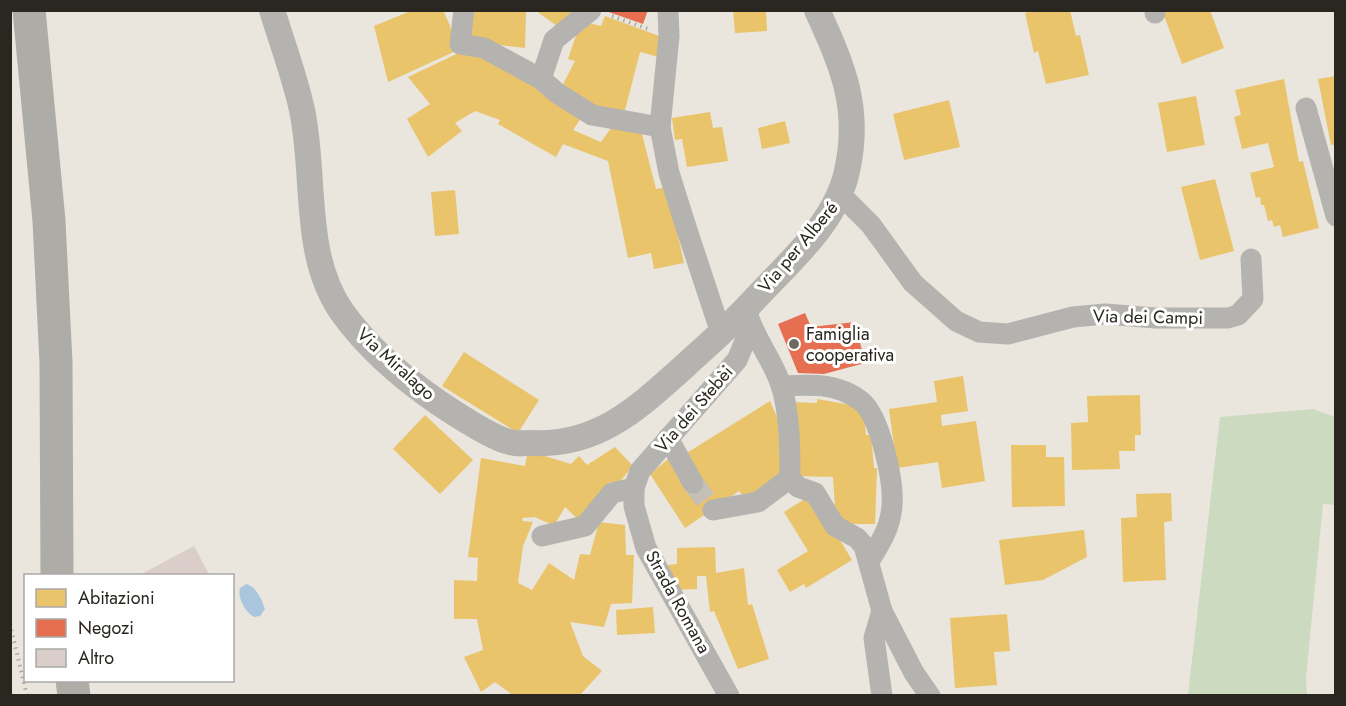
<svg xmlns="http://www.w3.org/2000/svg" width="1346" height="706" viewBox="0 0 1346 706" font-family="Jost,sans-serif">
  <rect width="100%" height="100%" fill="#eae5dd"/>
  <polygon fill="#ccdac0" points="1313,409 1335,417 1336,505 1323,504 1306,677 1307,695 1188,695 1220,417"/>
  <path fill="#aac6de" d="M246,584c10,2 16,16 19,25l-5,7 -6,1c-8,-4 -17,-19 -14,-29z"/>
  <g fill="#e9c46a">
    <polygon points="413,10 443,10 450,26 456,51 388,82 374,26"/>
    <polygon points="467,10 526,10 525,48 463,41"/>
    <polygon points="535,10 581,10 561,29"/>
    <polygon points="733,10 766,10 767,31 735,33"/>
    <polygon points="1037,10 1070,10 1076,36 1080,35 1089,75 1046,84 1038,51 1034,53 1025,13"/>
    <polygon points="1162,10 1210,10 1224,48 1182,64"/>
    <polygon points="605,16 662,37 659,57 640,52 623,118 559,92 575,61 568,59 581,21 601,26"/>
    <polygon points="471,47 551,93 581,118 573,130 601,142 614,124 642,134 656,189 667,187 684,263 654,269 651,253 628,258 608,161 563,144 556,157 498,124 500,120 475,111 455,123 462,131 428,157 407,119 430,104 408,77"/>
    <polygon points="1336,76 1336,144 1331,145 1318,79"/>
    <polygon points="1284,79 1299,162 1303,161 1319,228 1283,237 1280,225 1274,227 1272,220 1268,221 1264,205 1261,205 1260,197 1256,198 1250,173 1274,167 1268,143 1242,149 1234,117 1241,115 1235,90"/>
    <polygon points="1196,96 1205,145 1167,152 1158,103"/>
    <polygon points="949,100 960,147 904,160 893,114"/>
    <polygon points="710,112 713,128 722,127 728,161 687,167 682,139 675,140 672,118"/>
    <polygon points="785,121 790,143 762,149 758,128"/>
    <polygon points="1215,179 1234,251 1200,260 1181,187"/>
    <polygon points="455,190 459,234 435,236 431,192"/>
    <polygon points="464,352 539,400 518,433 442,386"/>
    <polygon points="963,376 968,411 941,415 942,426 976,421 985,481 942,488 938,462 897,468 889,409 937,402 934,381"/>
    <polygon points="1140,395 1141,435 1135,435 1135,451 1119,451 1120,469 1072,470 1071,423 1088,422 1087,396"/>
    <polygon points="817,399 863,407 866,435 871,435 874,468 877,468 875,524 836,524 833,477 793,476 791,402 817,403"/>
    <polygon points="770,401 789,445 784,468 748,503 739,491 685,528 650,474 674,454 682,456"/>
    <polygon points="425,415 473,460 440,494 393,449"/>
    <polygon points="1011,445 1046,445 1046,457 1064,457 1065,506 1012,507"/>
    <polygon points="615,447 633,466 616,486 610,482 597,494 603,501 583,524 565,507 554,526 535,517 522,518 523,521 533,522 523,546 518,583 532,590 549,563 574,580 580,554 590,555 599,522 625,525 626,555 634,555 632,603 611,604 604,627 570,622 583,656 602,671 579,696 514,696 495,682 481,692 464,657 483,650 477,619 454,619 454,580 477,581 478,558 468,557 481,458 525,466 528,451 571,464 579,456 587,465"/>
    <polygon points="1171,493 1172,521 1164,522 1166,580 1123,582 1121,518 1137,517 1136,494"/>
    <polygon points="808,497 818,504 852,560 806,588 804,584 790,592 777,570 808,551 784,512"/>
    <polygon points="1084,530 1087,557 1043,580 1005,585 999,540"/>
    <polygon points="715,547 716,573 744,568 748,605 752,604 769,659 738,669 714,611 710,612 706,576 697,576 697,589 675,590 668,580 668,565 677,564 677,548"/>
    <polygon points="653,607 655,633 617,635 616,610"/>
    <polygon points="1007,614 1010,651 994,652 997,685 955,688 950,618"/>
  </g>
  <g fill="#e76f51">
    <polygon points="603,10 648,10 643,24"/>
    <polygon points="805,313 811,327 855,322 865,363 824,374 798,373 778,324"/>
  </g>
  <polygon fill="#dbcdc9" points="194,546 210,576 138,576"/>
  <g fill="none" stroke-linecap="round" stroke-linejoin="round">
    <polyline stroke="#c4bfb7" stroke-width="21" stroke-dasharray="21 10" stroke-linecap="butt" points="693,483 713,510"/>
    <g stroke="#aaa9a5" stroke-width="4" stroke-dasharray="1.5 4.5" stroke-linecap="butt">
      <polyline points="612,16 648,29"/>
      <polyline points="10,624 27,696"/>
    </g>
    <g stroke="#b4b3b0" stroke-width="21">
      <polyline points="464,10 460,44 484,48 541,79 557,93 592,115 660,127"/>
      <polyline points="668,10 669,36 660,127 669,173 686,227 721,333"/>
      <polyline points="1155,10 1155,13"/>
      <polyline points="541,79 554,40 591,10"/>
      <polyline points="1306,108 1336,216"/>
      <polyline points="841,195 871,225 913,283 956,321 979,332 1008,334 1073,317 1105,314 1156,318 1228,318 1238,315 1253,299 1251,259"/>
      <path d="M746,309c7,28 26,49 35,76 9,28 9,64 9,93l8,9 17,6 20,33 22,12 7,8 18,65 32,62 16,23"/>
      <path d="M781,386c29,-1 55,-4 80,15 19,15 33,80 31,104 -1,21 -11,37 -22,55"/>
      <polyline points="668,438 693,483"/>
      <polyline points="713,510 758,502 790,478"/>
      <polyline points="542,536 585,526 612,493 634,488"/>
      <polyline points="882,611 874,638 882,696"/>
      <polyline points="729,696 646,548 634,506 634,488 640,471 737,360 751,327"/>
    </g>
    <path stroke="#b4b3b0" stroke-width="26" d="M272,10c10,33 23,67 30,100 14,66 0,145 40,202 25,35 62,67 97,91 15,10 54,36 71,39 7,2 15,1 23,1 67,3 107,-37 154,-79 23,-21 46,-41 67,-64 35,-38 82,-77 93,-129 14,-63 -4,-104 -30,-161"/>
    <g stroke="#aeaca7" stroke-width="33">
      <polyline points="29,10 49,221 56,363 57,576"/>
      <polyline points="72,680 74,696"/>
    </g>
  </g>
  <circle fill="#6d6a63" stroke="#fff" stroke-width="2" cx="794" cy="344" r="6"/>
  <g text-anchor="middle" stroke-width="6" stroke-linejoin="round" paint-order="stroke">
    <g font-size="18" fill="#2a2721" stroke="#fff">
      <text transform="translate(798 247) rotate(-50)" y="6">Via per Alberé</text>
      <text transform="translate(1148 317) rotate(1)" y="6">Via dei Campi</text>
      <text transform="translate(396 364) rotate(42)" y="6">Via Miralago</text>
      <text transform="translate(694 409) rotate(-49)" y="6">Via dei Stebèi</text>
      <text transform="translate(678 602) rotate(61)" y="6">Strada Romana</text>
    </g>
    <g font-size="18" fill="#2a2721" stroke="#fff" text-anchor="start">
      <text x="806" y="340">Famiglia<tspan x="806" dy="21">cooperativa</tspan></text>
    </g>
  </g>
  <rect width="1346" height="706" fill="none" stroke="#2a2721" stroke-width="24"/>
  <rect x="24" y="574" width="210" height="108" fill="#ffffff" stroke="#aaa9a6" stroke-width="1.5"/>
  <rect x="36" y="589" width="30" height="18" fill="#e9c46a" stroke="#aaa9a6" stroke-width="1.5"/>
  <text x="78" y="604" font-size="18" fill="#2a2721">Abitazioni</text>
  <rect x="36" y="619" width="30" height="18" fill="#e76f51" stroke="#aaa9a6" stroke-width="1.5"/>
  <text x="78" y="634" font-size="18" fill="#2a2721">Negozi</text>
  <rect x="36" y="649" width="30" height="18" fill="#dbcdc9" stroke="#aaa9a6" stroke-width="1.5"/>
  <text x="78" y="664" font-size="18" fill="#2a2721">Altro</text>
</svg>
